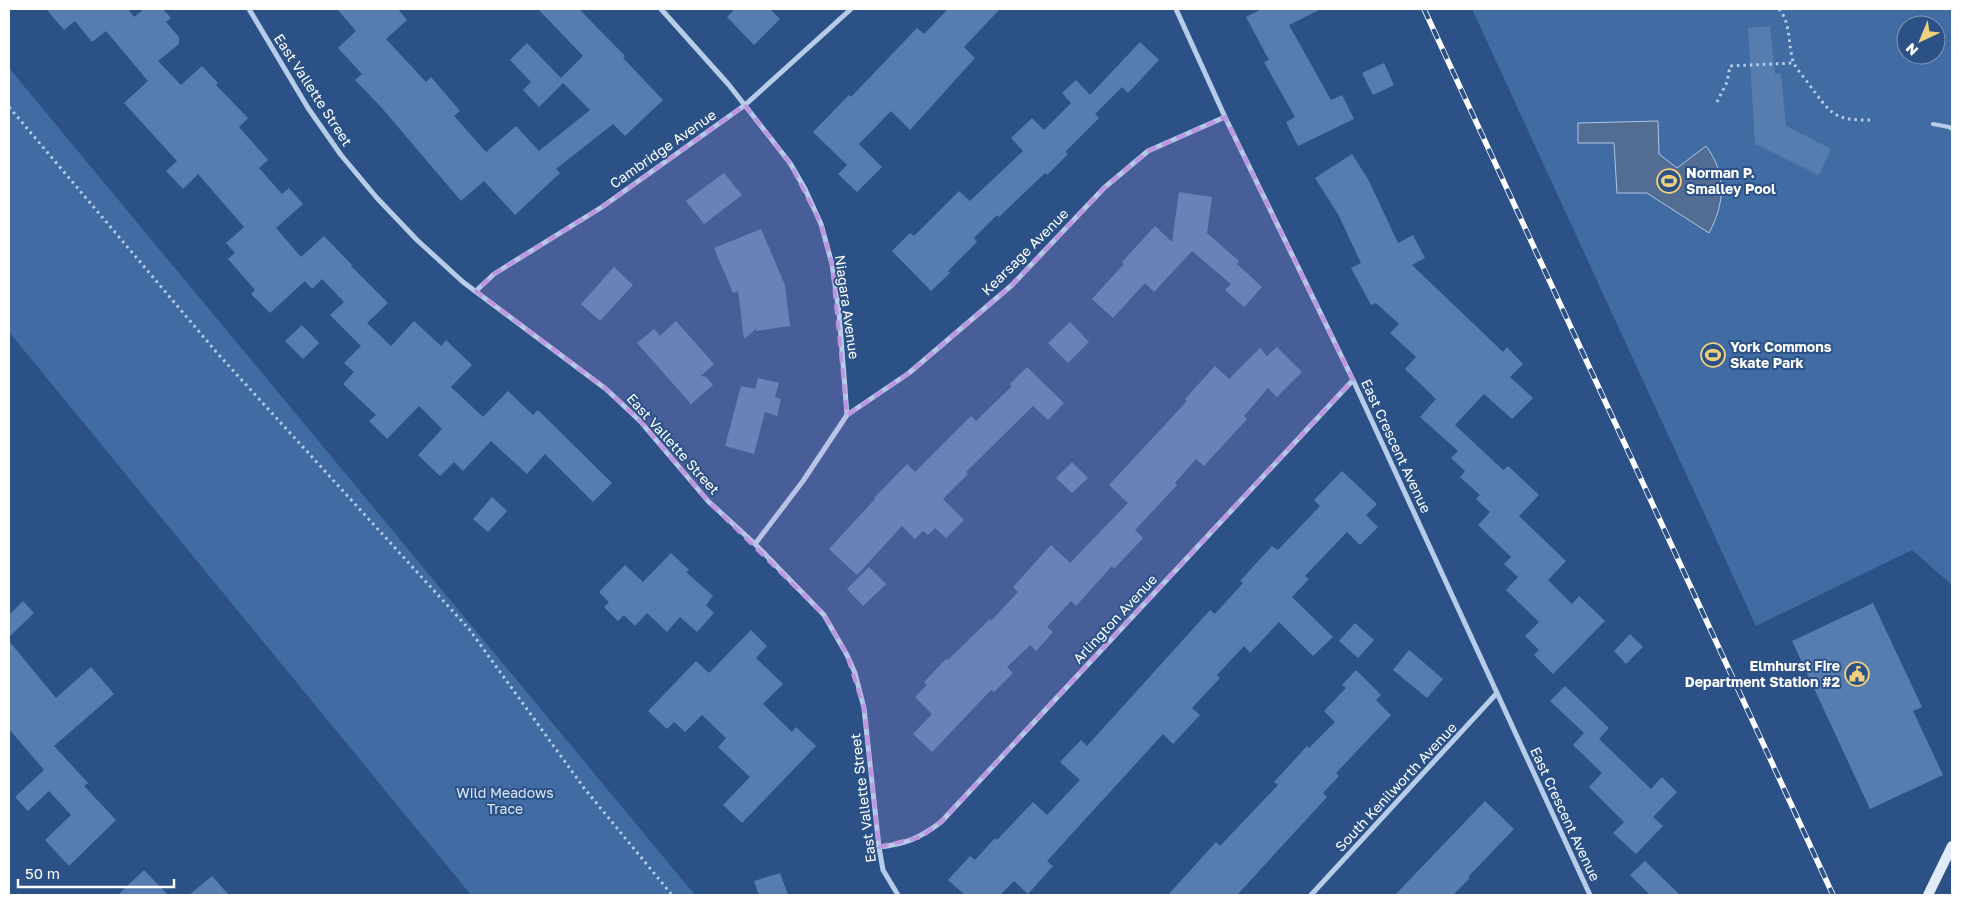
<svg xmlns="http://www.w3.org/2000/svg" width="1961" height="904" viewBox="0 0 1961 904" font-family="'Golos Text',sans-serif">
  <rect width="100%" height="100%" fill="#2b5187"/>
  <g fill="#406ba3" fill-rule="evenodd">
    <path d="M1472,9h480v576l-40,-35 -156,76zM1906,25h30v30h-30z"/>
    <polygon points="9,68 695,895 471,895 9,332"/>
  </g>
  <path fill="#526c92" stroke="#acc7e8" d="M1658,121l1,33 18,14 29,-22c21,28 19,57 3,87l-62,-40h-30l-3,-50h-36v-20z"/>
  <g fill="#577db0">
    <polygon points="46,9 128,9 134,17 144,9 163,9 171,18 166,22 179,37 179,44 158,61 181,85 202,66 218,83 216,85 248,118 239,127 268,160 259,168 282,194 289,188 303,204 276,228 301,257 324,236 352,265 351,266 388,303 367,323 391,346 414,321 441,346 446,340 472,365 451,387 483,417 508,391 533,415 538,410 612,483 593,502 545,454 527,474 491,441 463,471 454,462 440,476 418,455 442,429 419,406 387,439 369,421 376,415 343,384 354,372 344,363 361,346 330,315 344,302 322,279 312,289 305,281 270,313 251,294 255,290 228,259 235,253 226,243 244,227 198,174 183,189 166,171 177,161 124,103 148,81 106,31 92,42 75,21 64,30"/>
    <polygon points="337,9 398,9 407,20 386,39 426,82 431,77 460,111 454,116 486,152 516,126 539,151 590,110 563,83 539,107 523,90 531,82 510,60 527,43 561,78 583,56 538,9 579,9 625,56 623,58 663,100 625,136 613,124 556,169 560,173 515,215 484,181 461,201 381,107 355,80 362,74 338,48 356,31"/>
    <polygon points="735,9 770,9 780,19 754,45 727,17"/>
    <polygon points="948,9 1000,9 964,47 975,58 910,130 891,111 859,144 882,167 857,192 838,174 847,165 813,132 849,95 851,97 917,28 924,34"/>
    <polygon points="1262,9 1321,9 1289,25 1331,100 1342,95 1354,119 1298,146 1286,122 1295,117 1264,62 1269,60 1246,17"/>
    <polygon points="1770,26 1775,74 1781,73 1786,126 1831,149 1819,175 1755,144 1748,28"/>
    <polygon points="1140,42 1159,60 1128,93 1122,87 1095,114 1099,118 1065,152 1068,154 1047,175 1045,173 999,217 997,215 974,238 977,242 948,271 950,273 931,291 892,251 910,233 914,236 959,191 970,201 1023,151 1011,138 1032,118 1044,130 1071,103 1062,93 1076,80 1090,95"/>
    <polygon points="1384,63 1394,85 1373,95 1362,73"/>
    <polygon points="1352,154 1368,179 1398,243 1413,235 1425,258 1412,265 1503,352 1507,347 1523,364 1510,377 1533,398 1512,419 1484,394 1455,425 1503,470 1508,466 1539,495 1519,516 1566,561 1548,580 1572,604 1579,596 1605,621 1553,674 1534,655 1539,650 1525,636 1539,622 1506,590 1518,577 1504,564 1511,557 1478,525 1490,512 1476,499 1480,495 1460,477 1465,471 1451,458 1458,451 1420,417 1436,399 1405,369 1416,357 1390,333 1399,324 1376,303 1371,305 1351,268 1361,263 1338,214 1315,178"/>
    <polygon points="724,173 742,195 704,224 686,201"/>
    <polygon points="1179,192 1212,197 1207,233 1239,261 1237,264 1262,287 1244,307 1225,290 1231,284 1192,251 1154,292 1145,283 1113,318 1092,299 1124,264 1122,262 1155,226 1172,242"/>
    <polygon points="761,229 785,285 790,326 756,331 757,328 744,339 738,291 733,293 714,248"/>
    <polygon points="614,267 633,285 600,321 581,304"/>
    <polygon points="676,321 714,364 701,376 706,377 713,385 691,404 637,343 654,329 660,336"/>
    <polygon points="1070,322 1089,342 1068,363 1048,343"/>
    <polygon points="302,325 319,343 303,359 285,341"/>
    <polygon points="1277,347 1302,372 1277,397 1268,388 1244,416 1247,419 1204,466 1196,459 1175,483 1177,485 1135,530 1143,538 1114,569 1112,566 1076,606 1071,601 1047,627 1053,632 1036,651 1030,645 1007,667 1013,673 994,692 991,690 932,752 913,734 932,714 915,697 927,685 924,682 946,659 948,660 990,619 991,621 1018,592 1013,587 1051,545 1070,563 1128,503 1109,485 1187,401 1185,399 1215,366 1229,379 1260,348 1267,356"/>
    <polygon points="1027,367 1064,403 1048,420 1033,406 966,472 968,474 943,499 964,520 946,538 935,528 928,535 923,531 915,539 902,526 857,575 829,549 875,499 874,498 907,464 915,472 971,416 976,421 1012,386 1010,384"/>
    <polygon points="758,378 779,383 775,397 781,399 777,416 765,412 754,454 725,446 741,386 755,389"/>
    <polygon points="1072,462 1088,478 1072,493 1056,478"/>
    <polygon points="1342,471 1377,504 1366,515 1378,527 1360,545 1347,532 1305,576 1309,579 1292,597 1333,637 1313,656 1279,622 1250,653 1244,646 1217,675 1220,678 1192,708 1200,715 1173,744 1163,734 1047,861 1053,866 1028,894 1014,881 1000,895 965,895 948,880 970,856 975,860 995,838 997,840 1033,802 1047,815 1080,780 1060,762 1081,740 1087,746 1210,610 1215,614 1243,583 1240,581 1272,546 1278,550 1320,506 1314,500"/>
    <polygon points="492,497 507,511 488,532 473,519"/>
    <polygon points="671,553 689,570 686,572 713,596 706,605 714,613 697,632 680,617 667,632 647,613 635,626 624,615 618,621 604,607 609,602 599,592 625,565 643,582"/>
    <polygon points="869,567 886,584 863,606 847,589"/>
    <polygon points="23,601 34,613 9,637 9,615"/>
    <polygon points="1873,603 1922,707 1913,711 1943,775 1870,809 1792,641"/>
    <polygon points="1355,623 1374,640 1358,658 1339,641"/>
    <polygon points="751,630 767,646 756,658 783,684 763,704 792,732 796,727 816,746 742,823 723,805 750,777 718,747 726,738 702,715 685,732 674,722 667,729 648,711 696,661 709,673"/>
    <polygon points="1630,634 1643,647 1626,664 1614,651"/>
    <polygon points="9,641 56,698 91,667 114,694 54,746 88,783 84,786 116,820 69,866 45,840 71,815 49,791 28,811 15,797 44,770 9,729"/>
    <polygon points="1409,650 1443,679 1427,698 1393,670"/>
    <polygon points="1356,670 1381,695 1376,700 1391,715 1336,773 1339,776 1323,793 1327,797 1237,895 1168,895 1216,842 1220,846 1278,785 1274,782 1307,746 1309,748 1335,722 1324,711 1346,688 1342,685"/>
    <polygon points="1565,686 1609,728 1599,739 1651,789 1662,777 1677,792 1653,817 1663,826 1636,854 1613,833 1624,822 1589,787 1602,773 1573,745 1584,733 1550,701"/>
    <polygon points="1485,801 1514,829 1468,877 1470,878 1453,895 1395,895"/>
    <polygon points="1645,861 1680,895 1650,895 1630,875"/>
    <polygon points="144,870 168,895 118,895"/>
    <polygon points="780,873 788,895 759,895 754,881"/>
    <polygon points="212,876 229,895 189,895"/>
  </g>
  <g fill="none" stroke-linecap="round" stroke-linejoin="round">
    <g stroke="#b7cce8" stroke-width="3" stroke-dasharray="2.5 4" stroke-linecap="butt">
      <path d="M1779,9c12,14 9,36 14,52 3,8 11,16 15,22 22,29 24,38 63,37"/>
      <polyline points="1717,102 1727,82 1730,66 1793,63"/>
      <polyline points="9,107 218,354 469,629 584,788 672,895"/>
    </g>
    <polyline stroke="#b7cce8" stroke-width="4" points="1933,124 1949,127 1952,129"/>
    <g stroke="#b7cce8" stroke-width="5">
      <polyline points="249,9 308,108 341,155 377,198 417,240 463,282 606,389 640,421 708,501 755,544 824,615 847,655 855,673 864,708 879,847 883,870 898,895"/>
      <polyline points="661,9 729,85 790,163 805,189 821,224 832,264 839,312 847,415 803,481 755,544"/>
      <polyline points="1176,9 1225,117 1353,380 1590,895"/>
      <polyline points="476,291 494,274 602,207 745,105 851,9"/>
      <polyline points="847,415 909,373 1012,285 1104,188 1148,151 1225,117"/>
      <path d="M879,847c27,-3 41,-9 62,-25l412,-442"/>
      <polyline points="1311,895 1497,693"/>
    </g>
    <polyline stroke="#e1eaf7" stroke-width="10" points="1928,895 1952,846"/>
    <g stroke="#fff" stroke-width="5.5">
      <polyline id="rail" points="1424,9 1833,895"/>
    </g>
    <use href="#rail" stroke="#2b5187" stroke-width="4" stroke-dasharray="11" stroke-linecap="butt"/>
  </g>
  <path fill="#bd96df" fill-opacity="0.2" stroke="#bd96df" stroke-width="4" stroke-dasharray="10 6" stroke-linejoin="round" d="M745,105l45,58 31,61 11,40 15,151 62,-42 103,-88 92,-97 44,-37 77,-34 128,263 -412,442 -20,15 -42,10 -15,-139 -17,-53 -23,-40 -116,-114 -68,-80 -34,-32 -130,-98 18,-17 108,-67z"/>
  <defs>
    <g id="stadium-ring" transform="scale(1.25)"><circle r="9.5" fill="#2b5187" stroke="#eed07f" stroke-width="1.5"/><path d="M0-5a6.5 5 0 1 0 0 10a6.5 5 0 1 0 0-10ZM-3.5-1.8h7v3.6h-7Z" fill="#eed07f"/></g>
    <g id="civic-ring" transform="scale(1.25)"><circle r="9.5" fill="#2b5187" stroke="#eed07f" stroke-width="1.5"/><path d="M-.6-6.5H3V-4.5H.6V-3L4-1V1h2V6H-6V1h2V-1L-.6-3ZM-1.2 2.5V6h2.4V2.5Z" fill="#eed07f"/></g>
  </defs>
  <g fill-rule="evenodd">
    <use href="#stadium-ring" x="1669" y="181"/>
    <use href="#stadium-ring" x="1713" y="355"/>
    <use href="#civic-ring" x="1857" y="674"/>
  </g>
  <g text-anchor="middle" stroke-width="4" stroke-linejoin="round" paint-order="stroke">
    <g font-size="14" fill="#fff" stroke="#2b5187">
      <text transform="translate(313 90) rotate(57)" y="5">East Vallette Street</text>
      <text transform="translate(663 149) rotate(-35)" y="5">Cambridge Avenue</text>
      <text transform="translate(1025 252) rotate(-45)" y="5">Kearsage Avenue</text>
      <text transform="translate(847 307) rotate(82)" y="5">Niagara Avenue</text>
      <text transform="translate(673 444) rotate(48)" y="5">East Vallette Street</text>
      <text transform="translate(1396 446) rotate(65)" y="5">East Crescent Avenue</text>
      <text transform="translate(1115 619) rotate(-47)" y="5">Arlington Avenue</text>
      <text transform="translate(1396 787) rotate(-47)" y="5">South Kenilworth Avenue</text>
      <text transform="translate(863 798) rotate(-97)" y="5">East Vallette Street</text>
      <text transform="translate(1565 814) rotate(65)" y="5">East Crescent Avenue</text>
    </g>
    <g font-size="14" font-weight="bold" fill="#fff" stroke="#2b5187" text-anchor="start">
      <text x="1686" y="178">Norman P.<tspan x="1686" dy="16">Smalley Pool</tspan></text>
      <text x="1730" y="352">York Commons<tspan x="1730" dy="16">Skate Park</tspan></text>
      <text x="1840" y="671" text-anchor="end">Elmhurst Fire<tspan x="1840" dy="16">Department Station #2</tspan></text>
    </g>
    <g font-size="14" fill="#dbe7f6" stroke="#2b5187">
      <text x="505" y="798">Wild Meadows<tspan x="505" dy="16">Trace</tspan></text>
    </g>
  </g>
  <rect width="1961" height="904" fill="none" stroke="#ffffff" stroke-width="20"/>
  <g transform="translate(1921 40) rotate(224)"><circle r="24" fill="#2b5187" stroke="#8097b7"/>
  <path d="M0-4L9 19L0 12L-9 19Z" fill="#eed07f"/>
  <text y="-8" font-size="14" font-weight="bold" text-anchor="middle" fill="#ffffff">N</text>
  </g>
  <path d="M18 879v8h156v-8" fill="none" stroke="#ffffff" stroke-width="2.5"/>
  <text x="25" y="879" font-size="15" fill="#ffffff" stroke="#2b5187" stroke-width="4" paint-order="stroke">50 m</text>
</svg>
